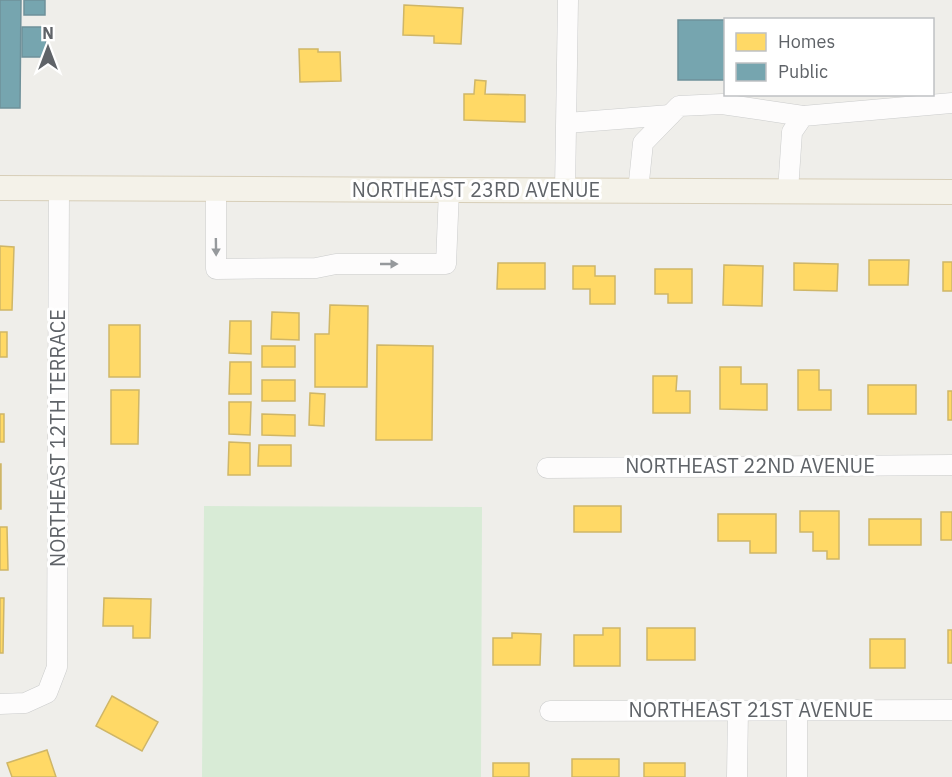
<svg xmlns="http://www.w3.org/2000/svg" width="952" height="777" viewBox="0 0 952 777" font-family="'IBM Plex Sans',sans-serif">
  <rect width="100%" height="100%" fill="#efeeea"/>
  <polygon fill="#d8ebd6" points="204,506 482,507 481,777 202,777"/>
  <g fill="#ffd966" stroke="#cfb667" stroke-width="1.5">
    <polygon points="404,5 463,8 461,44 434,43 434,36 403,35"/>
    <polygon points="299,49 318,49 318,52 340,52 341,81 300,82"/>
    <polygon points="475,80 486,81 485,94 525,95 525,122 464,120 464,94 474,94"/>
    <polygon points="0,246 14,247 12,310 0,310"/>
    <polygon points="869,260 909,260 908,285 869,285"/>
    <rect x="943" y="262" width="9" height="29"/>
    <polygon points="498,263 545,263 545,289 497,289"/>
    <polygon points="794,263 838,264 837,291 794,290"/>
    <polygon points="724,265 763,266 762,306 723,305"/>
    <polygon points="573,266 595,266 595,276 615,276 615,304 590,304 590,289 573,289"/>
    <polygon points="655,269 692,269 692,303 668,303 668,294 655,294"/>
    <polygon points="330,305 368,306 367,387 315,387 315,334 329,334"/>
    <polygon points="272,312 299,313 299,340 271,339"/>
    <polygon points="230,321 251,321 251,354 229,353"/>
    <rect x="109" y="325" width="31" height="52"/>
    <rect x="0" y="332" width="7" height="25"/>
    <polygon points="377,345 433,346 432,440 376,440"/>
    <rect x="262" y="346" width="33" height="21"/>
    <polygon points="230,362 251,362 251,394 229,394"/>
    <polygon points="720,367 741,367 741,384 767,384 767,410 720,409"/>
    <polygon points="798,370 819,370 819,390 831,390 831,410 798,410"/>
    <polygon points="653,376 677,376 676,391 690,391 690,413 653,413"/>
    <rect x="262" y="380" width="33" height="21"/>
    <rect x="868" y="385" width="48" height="29"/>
    <polygon points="111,390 139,390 138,444 111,444"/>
    <rect x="948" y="391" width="4" height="29"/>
    <polygon points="310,393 325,394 324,426 309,425"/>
    <polygon points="229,402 251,402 250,435 229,434"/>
    <rect x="0" y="414" width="4" height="28"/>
    <polygon points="262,414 295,415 295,436 262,435"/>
    <polygon points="229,442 250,443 250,475 228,475"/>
    <polygon points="259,445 291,445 291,466 258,466"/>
    <rect x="0" y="464" width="1" height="45"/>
    <rect x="574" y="506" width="47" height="26"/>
    <polygon points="800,511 839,511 839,559 827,559 827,551 813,551 813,532 800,532"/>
    <rect x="941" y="512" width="11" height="28"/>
    <polygon points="718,514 776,514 776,553 750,553 750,541 718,541"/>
    <rect x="869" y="519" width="52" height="26"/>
    <polygon points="0,527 7,527 8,570 0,570"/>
    <polygon points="0,598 4,598 3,653 0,653"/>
    <polygon points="104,598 151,599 150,638 133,638 133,626 103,626"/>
    <polygon points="603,628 620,628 620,666 574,666 574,635 603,635"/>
    <rect x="647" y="628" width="48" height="32"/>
    <rect x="948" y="630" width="4" height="33"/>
    <polygon points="512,633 541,634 540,665 493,665 493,638 512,638"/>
    <rect x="870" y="639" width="35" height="29"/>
    <polygon points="112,696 158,722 142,751 96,726"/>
    <polygon points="47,750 56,777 12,777 7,763"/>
    <rect x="572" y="759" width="47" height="18"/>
    <rect x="493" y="763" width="36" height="14"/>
    <rect x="644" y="763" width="41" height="14"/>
  </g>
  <g fill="#76a5af" stroke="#6f919a" stroke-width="1.5">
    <polygon points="0,0 21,0 20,108 0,108"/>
    <rect x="24" y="0" width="21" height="15"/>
    <rect x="678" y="20" width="48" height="60"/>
    <rect x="22" y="27" width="24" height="30"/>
  </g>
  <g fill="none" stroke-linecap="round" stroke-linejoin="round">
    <g stroke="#cbcccc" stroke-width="21">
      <g id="minor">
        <polyline points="567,123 670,115"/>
        <polyline points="216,189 216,269 316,268 336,264 446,264 449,190"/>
        <polyline points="565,190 568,0"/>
        <polyline points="638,191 643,143 679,106 722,104 803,116"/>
        <polyline points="788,191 792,132 803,116 952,103"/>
        <polyline points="547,468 952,465"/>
        <polyline points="0,704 25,703 47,693 57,667 59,188"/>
        <polyline points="797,710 797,777"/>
        <polyline points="550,711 952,710"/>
        <polyline points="737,777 738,710"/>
      </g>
    </g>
    <g stroke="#d7ceb8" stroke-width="26">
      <polyline id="major" points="0,188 952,192"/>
    </g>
    <use href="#minor" stroke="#fdfcfc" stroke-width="20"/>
    <use href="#major" stroke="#f4f2e9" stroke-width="24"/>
  </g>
  <defs><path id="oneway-solid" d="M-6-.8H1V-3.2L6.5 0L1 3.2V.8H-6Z" transform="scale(1.5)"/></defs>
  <g fill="#96999c">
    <use href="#oneway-solid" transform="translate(216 247) rotate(89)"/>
    <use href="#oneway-solid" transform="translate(389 264)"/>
  </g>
  <g text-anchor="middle" stroke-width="6" stroke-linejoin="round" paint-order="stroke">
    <g font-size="20" fill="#5f6368" stroke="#fff">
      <text x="476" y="197">NORTHEAST 23RD AVENUE</text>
      <text transform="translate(58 438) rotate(-90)" y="7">NORTHEAST 12TH TERRACE</text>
      <text x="750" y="473">NORTHEAST 22ND AVENUE</text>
      <text x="751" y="717">NORTHEAST 21ST AVENUE</text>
    </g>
  </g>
  <rect x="724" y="18" width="210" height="78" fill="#ffffff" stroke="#bfc1c3" stroke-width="1.5"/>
  <rect x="736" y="33" width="30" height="18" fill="#ffd966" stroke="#bfc1c3" stroke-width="1.5"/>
  <text x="778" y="48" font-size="18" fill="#5f6368">Homes</text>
  <rect x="736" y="63" width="30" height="18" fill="#76a5af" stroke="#bfc1c3" stroke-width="1.5"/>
  <text x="778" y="78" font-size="18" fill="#5f6368">Public</text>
  <g transform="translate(48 48)" stroke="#ffffff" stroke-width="4.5" paint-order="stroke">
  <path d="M0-4.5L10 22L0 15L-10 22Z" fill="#5f6368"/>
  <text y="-9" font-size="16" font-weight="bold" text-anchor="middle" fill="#5f6368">N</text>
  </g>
</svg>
